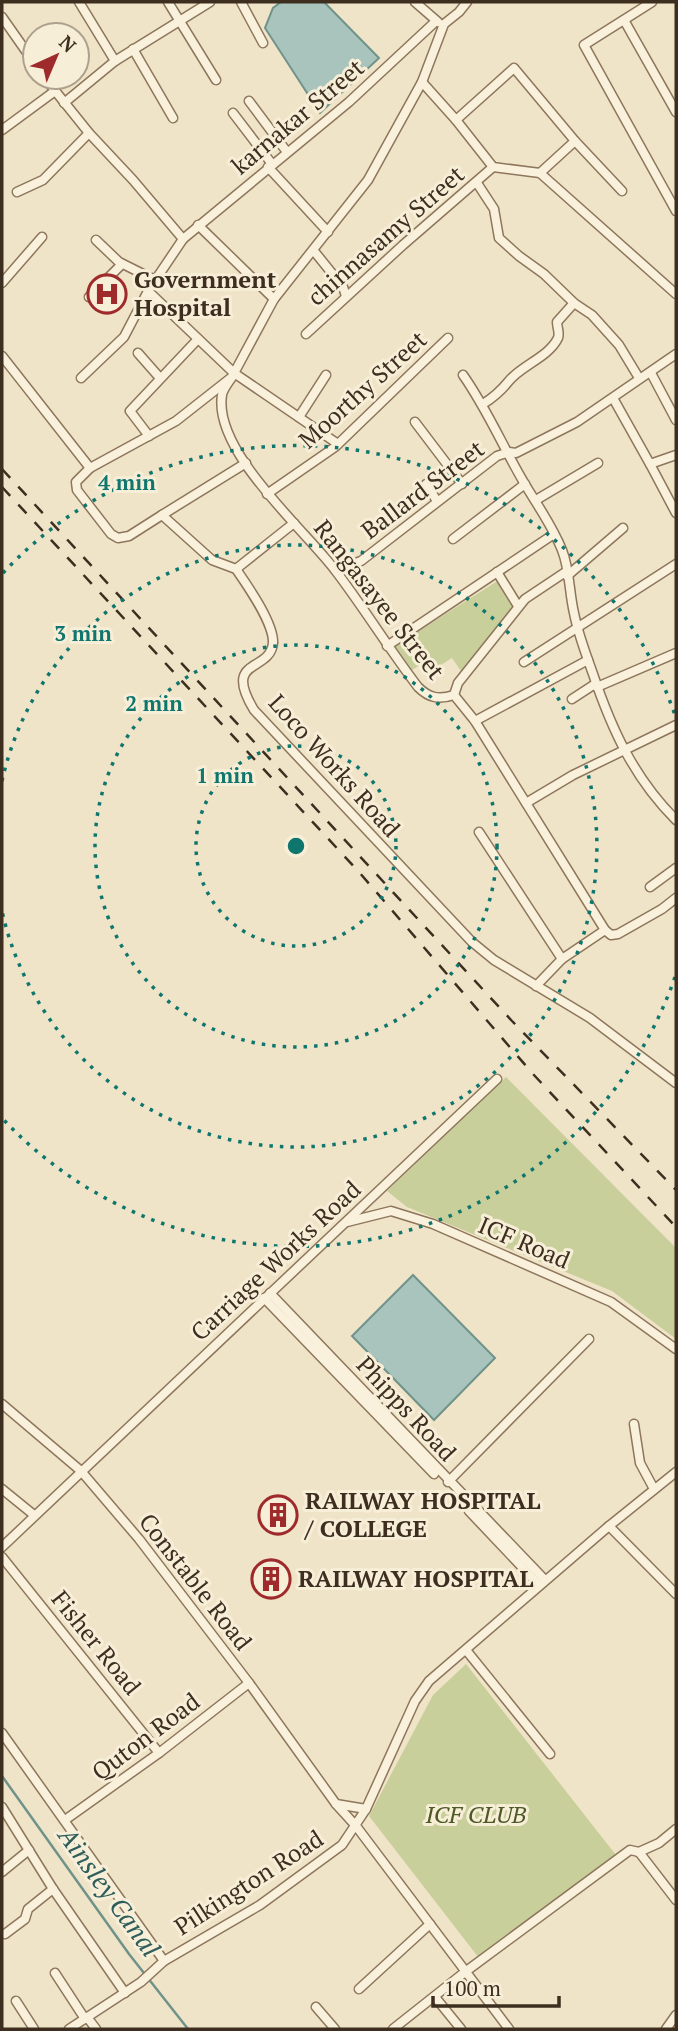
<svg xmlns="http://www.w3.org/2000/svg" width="678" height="2031" viewBox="0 0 678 2031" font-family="'PT Serif',serif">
  <rect width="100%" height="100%" fill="#f0e4c8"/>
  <g fill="#c9cf9b">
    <polygon points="499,580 515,603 463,674 452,658 425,675 420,665 412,670 395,646"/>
    <polygon points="506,1077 676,1248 676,1339 612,1291 407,1207 387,1191"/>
    <polygon points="466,1664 616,1855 482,1962 369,1816 433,1695"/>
  </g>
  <g fill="#a9c4bc" stroke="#6f938a" stroke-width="2">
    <polygon points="281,2 324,2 379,58 320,113 265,28 273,8"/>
    <polygon points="413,1275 495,1358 434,1420 352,1336"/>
  </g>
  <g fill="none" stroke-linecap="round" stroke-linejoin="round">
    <polyline stroke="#6f938a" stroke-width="2.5" points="2,1776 129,1954 188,2029"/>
    <g stroke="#8d765c" stroke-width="11">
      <g id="minor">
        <polyline points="79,2 115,61"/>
        <polyline points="168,2 216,80"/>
        <polyline points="241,2 263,43"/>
        <polyline points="415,2 438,22"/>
        <polyline points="652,2 584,45 676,211"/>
        <polyline points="2,17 35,64"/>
        <polyline points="624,20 676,112"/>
        <polyline points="133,49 173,118"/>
        <polyline points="44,77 89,133 133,180 183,239"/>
        <polyline points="422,82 456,120 493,167 540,173 676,294"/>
        <polyline points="249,101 287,152"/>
        <polyline points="64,103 115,61 210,2"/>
        <polyline points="233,113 272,164"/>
        <polyline points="456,120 514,68 575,141 540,173"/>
        <polyline points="2,130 55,91"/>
        <polyline points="575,141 622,191"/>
        <polyline points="268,167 328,232"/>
        <polyline points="477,183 494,209 499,238 519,256 544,274 574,303 592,315 619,345 639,378"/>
        <polyline points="17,192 43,180 89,133"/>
        <polyline points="198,225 274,299"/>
        <polyline points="96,240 119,262 155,280"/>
        <polyline points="314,251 343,287 346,296"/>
        <polyline points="2,283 42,237"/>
        <polyline points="89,297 122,264"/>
        <polyline points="306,334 403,245 493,167"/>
        <polyline points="138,353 160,378"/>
        <path d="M2,356l88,112 -14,14 1,8 34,44 7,4 11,-2 33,-21 50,45 24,9c11,16 38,54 37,74 -3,30 -51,14 -19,67l218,232 22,18 96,58 86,65"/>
        <polyline points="651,373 676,420"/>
        <path d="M463,375c24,34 39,70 60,106 14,24 29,44 39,69 8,20 7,42 12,63 4,21 12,41 19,61 19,56 41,104 83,146"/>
        <path d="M232,377c-3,5 -9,12 -10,18 -9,56 81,133 113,175 29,38 54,79 83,117 11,11 21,13 36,8l21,26 130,209"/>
        <polyline points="81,378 124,337 148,291"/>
        <polyline points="613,398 650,464 676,455"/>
        <path d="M483,404c11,-7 17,-12 25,-22 13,-17 40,-24 50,-44 2,-6 -1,-10 -1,-16l17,-19"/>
        <polyline points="299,417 326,375"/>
        <polyline points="415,422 462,484"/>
        <polyline points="149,436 130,411 198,339"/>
        <polyline points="338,444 234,373 148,291 183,239 349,102 435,22"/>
        <polyline points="650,464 676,513"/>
        <polyline points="90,468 176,421 232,377 274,299 368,180 422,82 444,24 459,12 467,2"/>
        <polyline points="426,484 437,501"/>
        <polyline points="267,494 335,447 448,338"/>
        <polyline points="536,500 598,463"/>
        <polyline points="162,515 246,463"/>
        <polyline points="453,539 525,484"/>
        <polyline points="236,569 294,523"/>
        <polyline points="335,570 361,561 497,456 509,452 516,453 577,422 676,354"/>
        <polyline points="497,572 518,606"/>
        <polyline points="567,576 623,528"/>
        <polyline points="387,646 554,534"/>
        <polyline points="524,662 676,564"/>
        <polyline points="597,687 676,653"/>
        <polyline points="454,695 458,683 525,599 567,571"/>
        <polyline points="572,699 595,684"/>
        <polyline points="475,721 588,660"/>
        <polyline points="526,803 573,775 676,725"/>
        <polyline points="479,832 562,959"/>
        <polyline points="650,887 676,868"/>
        <polyline points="536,986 562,959 605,930 611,935 618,934 662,909 676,898"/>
        <polyline points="347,1222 391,1211 433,1224 611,1302 676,1349"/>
        <polyline points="270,1293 545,1580"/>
        <polyline points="264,1298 434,1474"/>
        <polyline points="2,1404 81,1471 139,1539 249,1683 336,1804 356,1826 509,2029"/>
        <polyline points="634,1424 640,1463 654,1489"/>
        <polyline points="448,1482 589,1339"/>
        <polyline points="2,1489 34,1515"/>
        <polyline points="469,1511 539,1585"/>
        <polyline points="609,1526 676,1594"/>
        <polyline points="2,1547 497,1079"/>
        <polyline points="2,1557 159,1753"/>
        <polyline points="466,1650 550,1754"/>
        <polyline points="2,1733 164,1961"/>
        <polyline points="336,1804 366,1809"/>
        <polyline points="2,1807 53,1889 125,1993"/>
        <polyline points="65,1820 159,1753 249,1683"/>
        <polyline points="639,1852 676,1900"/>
        <polyline points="2,1872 29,1850"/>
        <polyline points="5,1934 25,1919 28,1909 53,1889"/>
        <polyline points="55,1973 85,2019"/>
        <polyline points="359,1989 430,1924"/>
        <polyline points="435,1997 461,2029"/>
        <polyline points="16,2001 34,2029"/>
        <polyline points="316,2007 335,2029"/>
        <polyline points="87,2017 96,2029"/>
        <polyline points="69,2029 141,1982 164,1961 260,1905 342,1845 366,1809 415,1701 429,1681 609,1526 676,1472"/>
        <polyline points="393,2029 465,1972 630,1850 639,1852 659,1843 676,1829"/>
        <polyline points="666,2029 676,2015"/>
      </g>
    </g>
    <use href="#minor" stroke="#faf1dc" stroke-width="8"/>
    <g stroke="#3d2e20" stroke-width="2.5" stroke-dasharray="12 12" stroke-linecap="butt">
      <polyline points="2,469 512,1021 676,1190"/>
      <polyline points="2,487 359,872 533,1074 676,1227"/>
    </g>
  </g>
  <g fill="none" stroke="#0f766e" stroke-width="3.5" stroke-dasharray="3.5 7">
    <circle cx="296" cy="846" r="100"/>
    <circle cx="296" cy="846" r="201"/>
    <path d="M2 781A301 301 0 1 1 2 911"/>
    <path d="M675 977A401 401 0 0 1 3 1119M3 573A401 401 0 0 1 675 715"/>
  </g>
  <defs>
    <g id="hospital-ring" transform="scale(2.0125)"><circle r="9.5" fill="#f7eed8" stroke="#9e2a2b" stroke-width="1.5"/><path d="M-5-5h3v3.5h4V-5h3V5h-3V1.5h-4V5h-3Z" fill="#9e2a2b"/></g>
    <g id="building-ring" transform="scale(2.0125)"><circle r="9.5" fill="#f7eed8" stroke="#9e2a2b" stroke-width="1.5"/><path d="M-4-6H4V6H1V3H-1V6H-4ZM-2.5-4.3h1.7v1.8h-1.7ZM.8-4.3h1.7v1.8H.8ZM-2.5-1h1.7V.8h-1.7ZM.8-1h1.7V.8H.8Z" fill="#9e2a2b"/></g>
  </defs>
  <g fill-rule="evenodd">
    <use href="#hospital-ring" x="107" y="294"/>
    <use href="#building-ring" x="278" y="1515"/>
    <use href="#building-ring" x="271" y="1579"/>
  </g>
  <g text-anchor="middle" stroke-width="6" stroke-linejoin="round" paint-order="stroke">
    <g font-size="24" fill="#3d2e20" stroke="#f7eed8">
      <text transform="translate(298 117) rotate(-40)" y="8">karnakar Street</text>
      <text transform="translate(386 236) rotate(-41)" y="8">chinnasamy Street</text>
      <text transform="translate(363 390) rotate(-42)" y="8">Moorthy Street</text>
      <text transform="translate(423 490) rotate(-37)" y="8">Ballard Street</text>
      <text transform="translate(379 600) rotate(52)" y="8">Rangasayee Street</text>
      <text transform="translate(334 766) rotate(48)" y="8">Loco Works Road</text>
      <text transform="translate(524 1243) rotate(23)" y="8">ICF Road</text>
      <text transform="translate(276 1261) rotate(-43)" y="8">Carriage Works Road</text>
      <text transform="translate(406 1409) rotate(47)" y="8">Phipps Road</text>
      <text transform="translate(195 1582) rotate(52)" y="8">Constable Road</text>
      <text transform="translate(96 1643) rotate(51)" y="8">Fisher Road</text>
      <text transform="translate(146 1737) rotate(-37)" y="8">Quton Road</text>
      <text transform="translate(249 1883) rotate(-33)" y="8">Pilkington Road</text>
    </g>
    <g font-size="24" font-weight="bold" fill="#3d2e20" stroke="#f7eed8" text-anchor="start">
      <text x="134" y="288">Government<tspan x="134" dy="28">Hospital</tspan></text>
      <text x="305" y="1509">RAILWAY HOSPITAL<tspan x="305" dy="28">/ COLLEGE</tspan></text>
      <text x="298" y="1587">RAILWAY HOSPITAL</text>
    </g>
    <g font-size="24" font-style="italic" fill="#4d5a26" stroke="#f7eed8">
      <text x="476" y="1823">ICF CLUB</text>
    </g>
    <g font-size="26" font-style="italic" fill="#2f5d5a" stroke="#f7eed8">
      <text transform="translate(109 1892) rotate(54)" y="9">Ainsley Canal</text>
    </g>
  </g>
  <circle cx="296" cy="846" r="10" fill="#0f766e" stroke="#f7eed8" stroke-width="3.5"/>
  <g font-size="21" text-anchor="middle" font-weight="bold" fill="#0f766e" stroke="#f7eed8" stroke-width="6" stroke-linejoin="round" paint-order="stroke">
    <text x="127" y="490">4 min</text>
    <text x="83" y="641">3 min</text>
    <text x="154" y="711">2 min</text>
    <text x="225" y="783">1 min</text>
  </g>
  <rect width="678" height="2031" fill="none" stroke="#3d2e20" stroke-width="7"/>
  <g transform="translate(56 56) rotate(44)"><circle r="33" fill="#f7eed8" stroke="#ada18e" stroke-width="2"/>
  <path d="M0-5L12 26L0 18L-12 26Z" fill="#9e2a2b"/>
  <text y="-10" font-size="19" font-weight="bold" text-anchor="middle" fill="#3d2e20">N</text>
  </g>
  <path d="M433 1996v10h126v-10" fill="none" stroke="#3d2e20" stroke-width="3.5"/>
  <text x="444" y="1996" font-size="21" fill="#3d2e20" stroke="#f7eed8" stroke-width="5" paint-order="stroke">100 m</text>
</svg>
